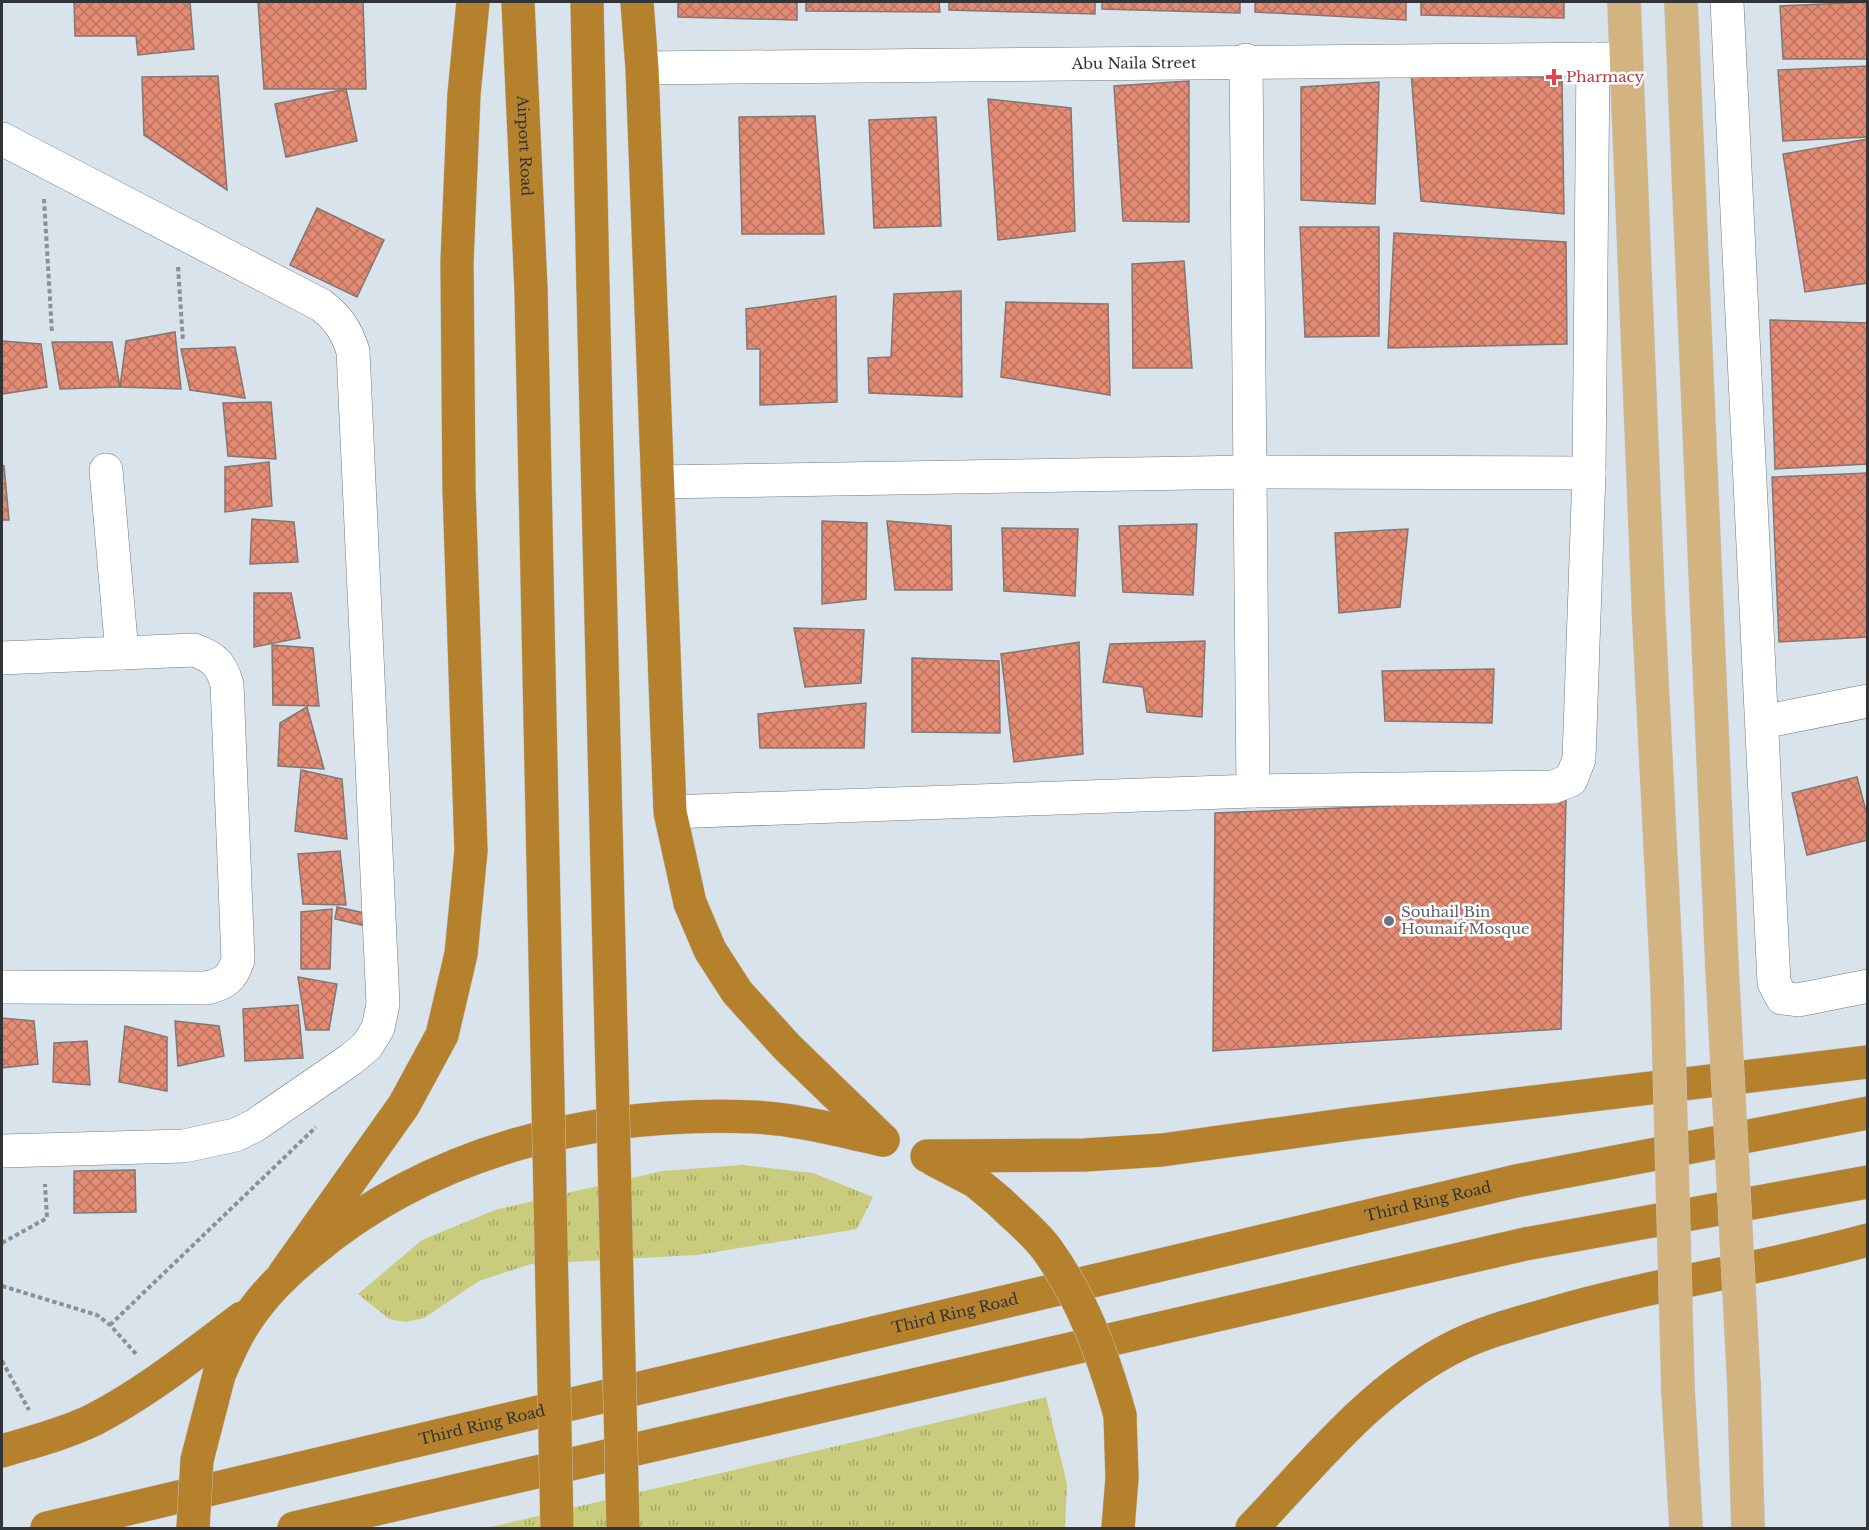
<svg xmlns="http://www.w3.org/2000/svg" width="1869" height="1530" viewBox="0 0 1869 1530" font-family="'Libre Baskerville',serif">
  <defs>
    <pattern id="grass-tufts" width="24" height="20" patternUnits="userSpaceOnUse" patternTransform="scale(1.5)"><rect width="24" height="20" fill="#c9cc7c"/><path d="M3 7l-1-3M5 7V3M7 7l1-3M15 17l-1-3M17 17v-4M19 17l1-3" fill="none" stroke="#a4a666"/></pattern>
    <pattern id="building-cross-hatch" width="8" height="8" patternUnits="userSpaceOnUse" patternTransform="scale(1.5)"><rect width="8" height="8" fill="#e48b74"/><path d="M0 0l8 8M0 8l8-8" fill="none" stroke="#b97260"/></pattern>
  </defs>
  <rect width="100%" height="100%" fill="#d8e3eb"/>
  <g fill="url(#grass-tufts)">
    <polygon points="742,1165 813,1173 873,1197 857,1229 697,1255 531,1264 479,1281 424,1318 406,1322 389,1319 358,1294 422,1240 495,1210 662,1171"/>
    <polygon points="1046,1397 1067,1484 1065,1528 487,1528"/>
  </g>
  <g fill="url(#building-cross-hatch)" stroke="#837774" stroke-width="1.5">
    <polygon points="74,2 190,2 194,49 138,55 136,36 75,36"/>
    <polygon points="258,2 363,2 366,89 264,89"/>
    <polygon points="678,2 797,2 797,20 678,17"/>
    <polygon points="806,2 939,2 940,12 806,11"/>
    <polygon points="949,2 1095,2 1095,14 949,10"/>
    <polygon points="1102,2 1240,2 1240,13 1102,9"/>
    <polygon points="1255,2 1406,2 1406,20 1255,12"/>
    <polygon points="1421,2 1564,2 1564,18 1421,15"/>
    <polygon points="1868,2 1868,59 1783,59 1780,6"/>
    <polygon points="1868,66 1868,137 1783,141 1778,70"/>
    <polygon points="1411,72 1562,78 1564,214 1421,201"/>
    <polygon points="218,76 227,190 144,135 142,77"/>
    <polygon points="1189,81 1189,222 1123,221 1114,86"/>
    <polygon points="1379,82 1375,204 1301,200 1301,87"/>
    <polygon points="346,89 357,141 286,157 275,104"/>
    <polygon points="988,99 1071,108 1075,231 998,240"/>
    <polygon points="815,116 824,234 742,234 739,117"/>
    <polygon points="936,117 941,226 874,228 869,120"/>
    <polygon points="1868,139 1868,283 1805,292 1783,154"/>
    <polygon points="317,208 384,240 357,297 290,265"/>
    <polygon points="1300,227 1379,227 1379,336 1305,337"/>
    <polygon points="1394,233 1566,242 1567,344 1388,348"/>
    <polygon points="1184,261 1192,368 1133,368 1132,264"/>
    <polygon points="961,291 962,397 869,393 868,358 891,357 894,294"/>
    <polygon points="836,296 837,402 760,405 760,349 747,349 746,309"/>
    <polygon points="1006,302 1108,304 1110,395 1001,377"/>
    <polygon points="1770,320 1868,323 1868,464 1775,469"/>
    <polygon points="175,332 181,389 120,387 126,341"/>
    <polygon points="2,341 41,344 47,387 2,394"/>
    <polygon points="52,342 112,342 120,387 60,389"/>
    <polygon points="235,347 245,398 190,390 181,349"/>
    <polygon points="271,402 276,459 228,456 223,403"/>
    <polygon points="269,462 272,506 225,512 225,467"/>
    <polygon points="2,465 4,466 9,520 2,520"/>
    <polygon points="1868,473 1868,637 1779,642 1772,477"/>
    <polygon points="252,519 294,522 298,562 250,564"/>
    <polygon points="822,521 867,523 866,599 822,604"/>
    <polygon points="887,521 951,526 952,590 895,590"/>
    <polygon points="1197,524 1193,595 1123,592 1119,526"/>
    <polygon points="1002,528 1078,529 1075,596 1004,591"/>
    <polygon points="1408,529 1400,607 1339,613 1335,533"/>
    <polygon points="254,593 291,593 300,638 254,647"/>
    <polygon points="794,628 864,630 861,683 805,687"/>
    <polygon points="1205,641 1202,717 1147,712 1143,687 1103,682 1110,644"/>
    <polygon points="1079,642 1083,754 1014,762 1001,654"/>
    <polygon points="272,645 313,648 319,706 273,705"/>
    <polygon points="912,658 999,661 1000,733 912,732"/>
    <polygon points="1494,669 1492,723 1385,721 1382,671"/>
    <polygon points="866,703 864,748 760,748 758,714"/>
    <polygon points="307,707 324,769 278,766 280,723"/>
    <polygon points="301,770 342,779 347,839 295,831"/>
    <polygon points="1857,777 1868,818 1868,840 1807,855 1792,793"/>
    <polygon points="1566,799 1561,1029 1213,1051 1215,813"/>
    <polygon points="340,851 346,905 303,904 298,854"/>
    <polygon points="337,907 365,913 362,925 335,919"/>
    <polygon points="332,909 330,969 301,969 301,912"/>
    <polygon points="298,977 337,984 329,1030 306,1030"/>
    <polygon points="298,1005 303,1058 245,1061 243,1009"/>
    <polygon points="2,1018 34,1021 38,1064 2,1068"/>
    <polygon points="175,1021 219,1026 224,1056 178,1066"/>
    <polygon points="125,1026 167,1037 167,1091 119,1082"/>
    <polygon points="87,1041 90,1085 53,1082 54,1043"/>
    <polygon points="135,1170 136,1212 74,1213 74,1171"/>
  </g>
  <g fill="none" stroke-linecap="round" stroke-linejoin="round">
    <g stroke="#727b83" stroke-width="34">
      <g id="street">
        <polyline points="1727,2 1774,983 1782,998 1798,1000 1868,986"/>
        <polyline points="1246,60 1253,791"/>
        <path id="s1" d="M642,68l972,-9"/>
        <path d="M2,139l319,166c17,13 25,25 32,46l30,653 -5,24 -11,18 -17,14 -96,66 -19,9 -51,11 -182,5"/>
        <polyline points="106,470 122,653"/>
        <polyline points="657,482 1251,472 1589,473"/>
        <path d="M2,658l192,-8c20,7 27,14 33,34l11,276c-6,18 -13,24 -32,28l-204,-1"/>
        <polyline points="1762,722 1868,701"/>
        <polyline points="670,812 1253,791 1553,787 1571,780 1579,759 1589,473 1593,59"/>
      </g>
    </g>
    <g stroke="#c1c2c3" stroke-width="34">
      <g id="primary">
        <polyline points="1624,2 1649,622 1667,981"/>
        <polyline points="1681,2 1722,967"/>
        <polyline points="1744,1385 1748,1528"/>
        <polyline points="1678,1390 1686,1528"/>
      </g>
    </g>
    <g stroke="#c1c2c3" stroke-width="34">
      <g id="highway">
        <path id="s2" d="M518,2l13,287"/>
        <polyline points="587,2 593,288"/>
        <polyline points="637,2 642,68 670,812 690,903 710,950 737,992 787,1047 883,1140"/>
        <polyline points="927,1156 1084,1155 1162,1150 1357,1123 1868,1062"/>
        <polyline points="934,1160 976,1182 1000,1202"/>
        <polyline points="284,1274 404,1105 442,1035 461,954 471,851 459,488 457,262 464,94 473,2"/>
        <path d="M219,1375c10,-23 19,-44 34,-64 16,-22 36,-41 57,-58 121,-103 287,-143 444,-136 42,2 87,14 129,23"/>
        <path d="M2,1451c30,-9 62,-17 91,-31 54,-28 101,-66 149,-102"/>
        <path id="s3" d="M47,1528l1469,-347 352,-68"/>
        <polyline points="294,1528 1525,1244 1868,1182"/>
        <polyline points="1118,1528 1122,1478 1120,1415"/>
        <path d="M1252,1528c60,-63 119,-138 198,-179 32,-17 69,-26 103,-36 103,-30 211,-44 315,-73"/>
      </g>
    </g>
    <g stroke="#8a9297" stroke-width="4" stroke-dasharray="4.5 3" stroke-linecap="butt">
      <polyline points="44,199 52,333"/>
      <polyline points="178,267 183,342"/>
      <polyline points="2,1243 47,1218 45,1184"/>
      <polyline points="2,1286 97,1315 110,1325 137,1355"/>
      <polyline points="110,1325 316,1127"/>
      <polyline points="2,1361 29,1410"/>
    </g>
    <use href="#street" stroke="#fff" stroke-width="33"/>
    <use href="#primary" stroke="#d3b380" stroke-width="33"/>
    <use href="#highway" stroke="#b5812c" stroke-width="33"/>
    <g stroke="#c1c2c3" stroke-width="34" stroke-linecap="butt">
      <g id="primary-bridge">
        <polyline points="1722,967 1744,1385"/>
        <polyline points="1667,981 1678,1390"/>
      </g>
    </g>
    <g stroke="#c1c2c3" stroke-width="34" stroke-linecap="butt">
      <g id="highway-bridge">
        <polyline points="593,288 623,1528"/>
        <polyline points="531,289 557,1528"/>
        <path d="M1000,1202c15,15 33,29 46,46 37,51 57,107 74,167"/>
        <polyline points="193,1528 197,1460 219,1375"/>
      </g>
    </g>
    <use href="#primary-bridge" stroke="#d3b380" stroke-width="33"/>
    <use href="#highway-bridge" stroke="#b5812c" stroke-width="33"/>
  </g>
  <path fill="#e0444e" stroke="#fff" stroke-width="2" d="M1551 68h6v6h6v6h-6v6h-6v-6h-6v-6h6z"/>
  <circle fill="#6b7280" stroke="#fff" stroke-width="2" cx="1389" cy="921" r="6"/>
  <g text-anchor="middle" stroke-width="5" stroke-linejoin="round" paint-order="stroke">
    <g font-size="15" fill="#303437" stroke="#fff">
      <text dy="5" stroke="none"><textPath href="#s1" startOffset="492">Abu Naila Street</textPath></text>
      <text dy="5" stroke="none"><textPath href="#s2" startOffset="144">Airport Road</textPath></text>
      <text dy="5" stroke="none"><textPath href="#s3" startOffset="1419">Third Ring Road</textPath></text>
      <text dy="5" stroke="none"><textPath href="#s3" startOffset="933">Third Ring Road</textPath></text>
      <text dy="5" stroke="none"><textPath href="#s3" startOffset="447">Third Ring Road</textPath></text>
    </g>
    <g font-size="15" fill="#be3a42" stroke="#fff" text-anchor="start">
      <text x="1566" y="82">Pharmacy</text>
    </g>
    <g font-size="15" fill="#5b616d" stroke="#fff" text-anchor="start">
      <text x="1401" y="917">Souhail Bin<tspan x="1401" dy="17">Hounaif Mosque</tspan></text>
    </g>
  </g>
  <rect width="1869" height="1530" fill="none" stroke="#303437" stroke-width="6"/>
</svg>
